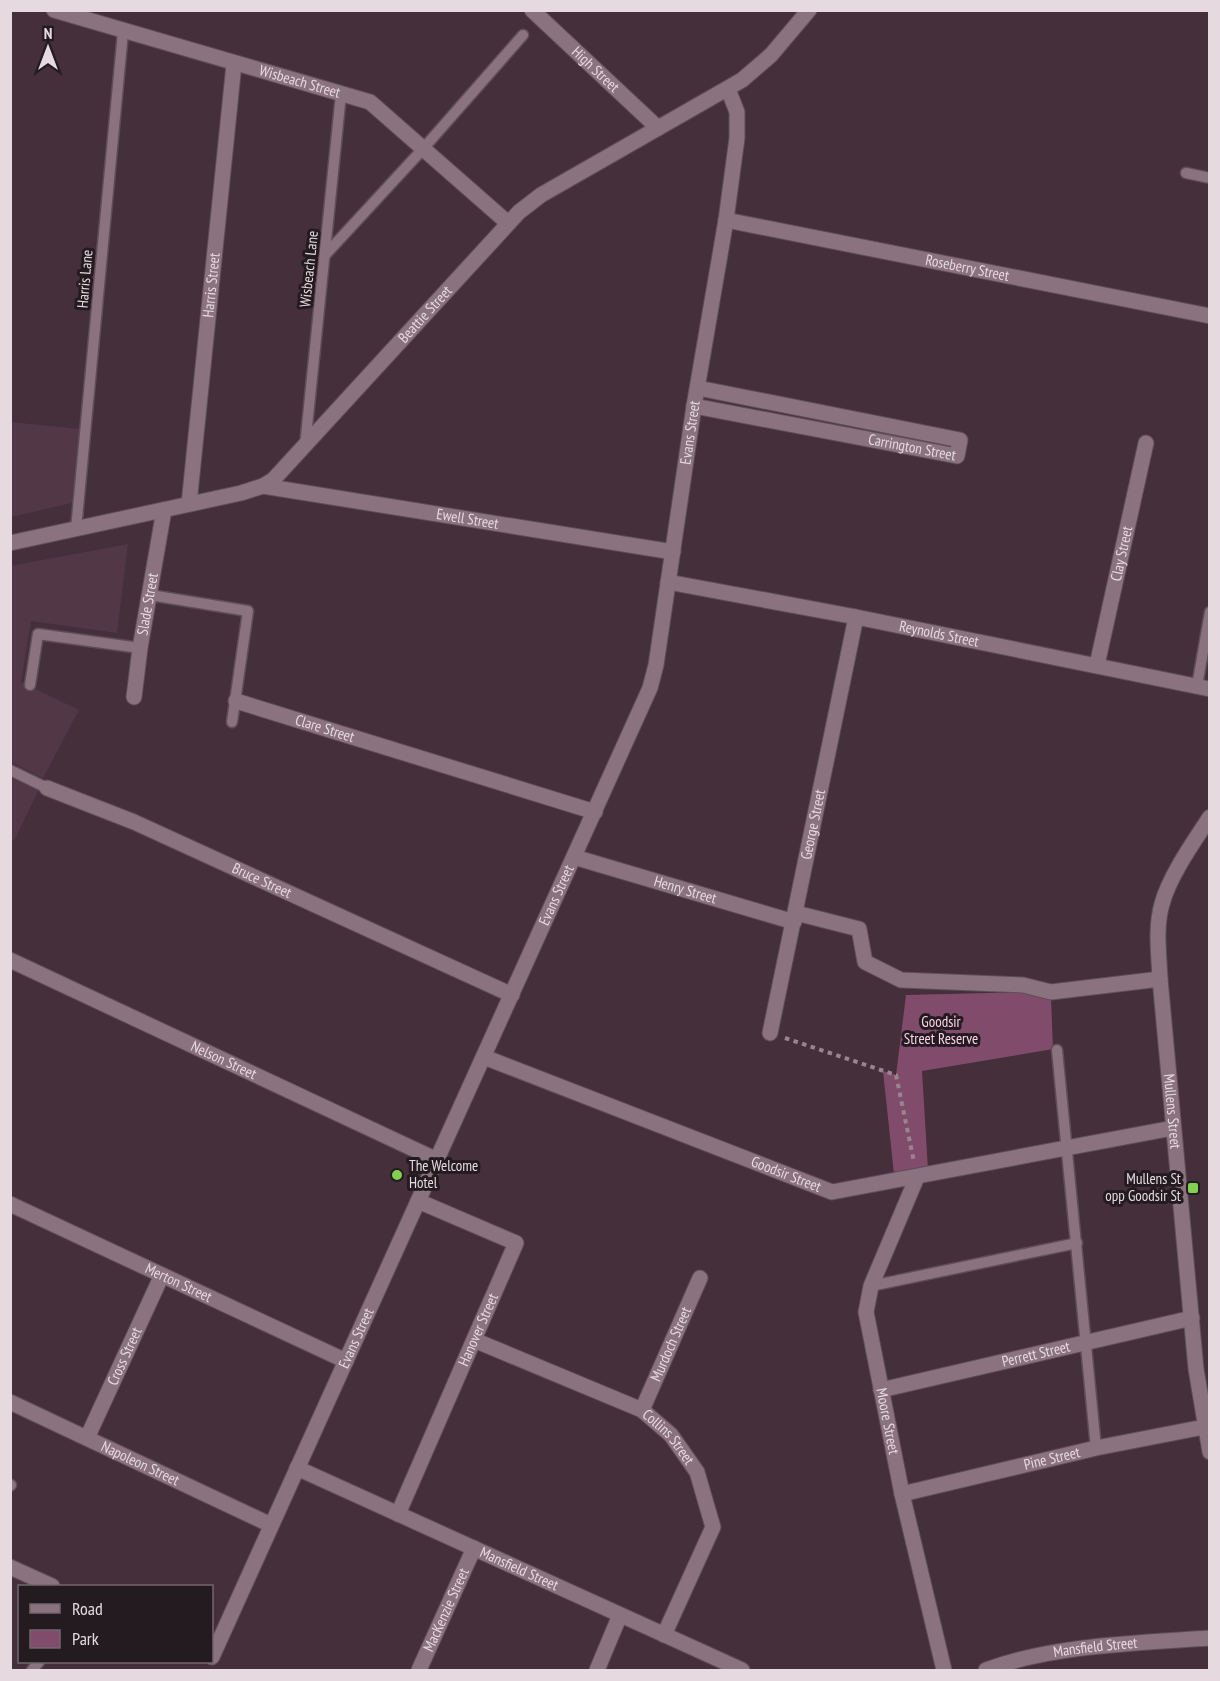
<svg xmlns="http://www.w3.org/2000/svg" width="1220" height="1681" viewBox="0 0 1220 1681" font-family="'PT Sans Narrow',sans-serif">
  <rect width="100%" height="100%" fill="#442f3b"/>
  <g fill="#523847">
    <polygon points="10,422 81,429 72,503 11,517"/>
    <polygon points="128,544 117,633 31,621 21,682 79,710 43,778 11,762 10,566"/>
    <polygon points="10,778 38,791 14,841 10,839"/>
  </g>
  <polygon fill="#814c6c" points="1028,992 1051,998 1053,1049 922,1071 928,1170 894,1174 883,1071 896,1075 906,995"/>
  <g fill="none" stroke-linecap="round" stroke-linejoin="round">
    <g stroke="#5e4d57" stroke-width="13">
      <g id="service">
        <polyline points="1186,173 1210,178"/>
        <polyline points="326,254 422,150 523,35"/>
        <polyline points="305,446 341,94"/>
        <polyline points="76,529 123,32"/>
        <polyline points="150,595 248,611 232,722"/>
        <polyline points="30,685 38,634 140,648"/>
        <polyline points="1197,686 1210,612"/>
        <polyline points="10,770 47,788"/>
        <polyline points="1057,1050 1096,1448"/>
        <polyline points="871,1286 1077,1243"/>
        <polyline points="10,1486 11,1485"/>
        <polyline points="32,1670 39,1662"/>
      </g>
    </g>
    <g stroke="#5e4d57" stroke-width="17">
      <g id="minor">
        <path id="s1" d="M54,10l316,92 138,121"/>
        <path id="s2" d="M532,10l126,118"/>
        <path id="s3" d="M726,220l484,96"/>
        <path id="s4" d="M694,406l263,50 3,-16 -262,-52"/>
        <path id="s5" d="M263,486l410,66"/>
        <path id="s6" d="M189,504l45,-440"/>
        <path id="s7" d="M668,582l188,35 354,72"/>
        <path id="s8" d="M1097,665l49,-222"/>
        <path id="s9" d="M134,697l6,-49 24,-138"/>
        <path id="s10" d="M236,701l359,111"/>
        <path id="s11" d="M47,788l87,34 378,173"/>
        <path id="s12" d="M574,857l220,65"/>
        <polyline points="796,913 859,929 865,962 901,980 1023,985 1051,992 1160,979"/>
        <path id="s13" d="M10,960l427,200"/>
        <path id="s14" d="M770,1033l86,-416"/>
        <path id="s15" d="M484,1057l348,135 341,-64"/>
        <path id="s16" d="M917,1177l-46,109 -5,26 36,182 42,176"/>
        <path id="s17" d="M10,1204l336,157"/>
        <path id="s18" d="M474,1340l168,70 29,25 26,37 16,55 -49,108"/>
        <path id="s19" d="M881,1390l311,-72"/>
        <path id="s20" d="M10,1402l261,123"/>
        <path id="s21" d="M642,1410l58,-132"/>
        <path id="s22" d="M87,1438l75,-163"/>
        <path id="s23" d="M297,1468l445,202"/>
        <path id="s24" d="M902,1494l194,-46 108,-21"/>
        <path id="s25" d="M398,1514l118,-271 -98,-42"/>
        <polyline points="10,1567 52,1586"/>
        <path id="s26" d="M212,1657l438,-969 6,-23 38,-259 32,-186 11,-82v-26l-9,-23"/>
        <path id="s27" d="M419,1670l55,-122"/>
        <polyline points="597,1670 620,1615"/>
        <path id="s28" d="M986,1670c66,-25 152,-27 224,-32"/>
      </g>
    </g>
    <g stroke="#5e4d57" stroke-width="17">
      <g id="tertiary">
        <path id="s29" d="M10,543l231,-50 22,-7 10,-6 246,-268 22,-17 201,-115 29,-25 38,-45"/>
        <path id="s30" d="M1210,817c-16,24 -41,60 -48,87 -7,24 -3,50 -2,75l36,390 14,83"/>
      </g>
    </g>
    <polyline stroke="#97868f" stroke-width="4" stroke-dasharray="4.5 4.5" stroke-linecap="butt" points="785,1038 896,1075 914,1162"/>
    <use href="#service" stroke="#8a727f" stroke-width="10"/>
    <use href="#minor" stroke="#8a727f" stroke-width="15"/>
    <use href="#tertiary" stroke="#8a727f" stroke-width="15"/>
  </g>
  <g fill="#81d050" stroke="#241b20" stroke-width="2">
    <circle cx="397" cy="1175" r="6"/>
    <rect x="1187" y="1182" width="12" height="12" rx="3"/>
  </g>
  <g text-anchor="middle" stroke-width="6" stroke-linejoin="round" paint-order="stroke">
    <g font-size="15" fill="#e6d9e0" stroke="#241b20">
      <text dy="5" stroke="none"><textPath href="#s2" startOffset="87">High Street</textPath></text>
      <text dy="5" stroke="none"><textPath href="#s1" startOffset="256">Wisbeach Street</textPath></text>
      <text dy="5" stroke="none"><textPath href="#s3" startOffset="246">Roseberry Street</textPath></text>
      <text transform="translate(309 269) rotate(-84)" y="5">Wisbeach Lane</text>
      <text transform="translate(85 279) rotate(-85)" y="5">Harris Lane</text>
      <text dy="5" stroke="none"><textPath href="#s6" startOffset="220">Harris Street</textPath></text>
      <text dy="5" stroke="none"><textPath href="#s29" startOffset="496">Beattie Street</textPath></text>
      <text dy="5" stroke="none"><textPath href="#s26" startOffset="1322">Evans Street</textPath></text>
      <text dy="5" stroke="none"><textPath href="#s4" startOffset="222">Carrington Street</textPath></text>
      <text dy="5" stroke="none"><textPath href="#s5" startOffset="207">Ewell Street</textPath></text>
      <text dy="5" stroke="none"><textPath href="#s8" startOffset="114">Clay Street</textPath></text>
      <text dy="5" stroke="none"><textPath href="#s9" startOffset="94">Slade Street</textPath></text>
      <text dy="5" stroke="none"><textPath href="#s7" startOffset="276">Reynolds Street</textPath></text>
      <text dy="5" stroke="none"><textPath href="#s10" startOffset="93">Clare Street</textPath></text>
      <text dy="5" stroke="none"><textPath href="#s14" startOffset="213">George Street</textPath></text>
      <text dy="5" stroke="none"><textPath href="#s11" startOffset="234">Bruce Street</textPath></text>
      <text dy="5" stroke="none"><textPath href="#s12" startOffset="116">Henry Street</textPath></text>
      <text dy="5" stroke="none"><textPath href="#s26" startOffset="836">Evans Street</textPath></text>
      <text dy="5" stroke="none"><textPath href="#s13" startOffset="236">Nelson Street</textPath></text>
      <text dy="5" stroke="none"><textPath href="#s30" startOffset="308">Mullens Street</textPath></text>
      <text dy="5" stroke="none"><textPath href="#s15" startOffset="324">Goodsir Street</textPath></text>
      <text dy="5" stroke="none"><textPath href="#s17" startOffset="186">Merton Street</textPath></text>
      <text dy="5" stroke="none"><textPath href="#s25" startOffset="201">Hanover Street</textPath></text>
      <text dy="5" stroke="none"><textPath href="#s26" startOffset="350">Evans Street</textPath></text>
      <text dy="5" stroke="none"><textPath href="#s21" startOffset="72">Murdoch Street</textPath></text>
      <text dy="5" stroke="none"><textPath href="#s19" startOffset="159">Perrett Street</textPath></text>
      <text dy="5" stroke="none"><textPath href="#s22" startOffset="90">Cross Street</textPath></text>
      <text dy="5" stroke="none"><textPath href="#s16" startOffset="256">Moore Street</textPath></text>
      <text dy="5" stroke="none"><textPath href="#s18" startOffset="220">Collins Street</textPath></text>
      <text dy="5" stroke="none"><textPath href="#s24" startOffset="154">Pine Street</textPath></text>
      <text dy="5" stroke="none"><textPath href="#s20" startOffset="144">Napoleon Street</textPath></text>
      <text dy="5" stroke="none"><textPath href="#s23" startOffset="244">Mansfield Street</textPath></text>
      <text dy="5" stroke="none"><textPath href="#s27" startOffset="66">MacKenzie Street</textPath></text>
      <text dy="5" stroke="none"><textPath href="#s28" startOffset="112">Mansfield Street</textPath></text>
    </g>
    <g font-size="15" fill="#fbd1e8" stroke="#241b20">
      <text x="941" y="1027">Goodsir<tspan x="941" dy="17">Street Reserve</tspan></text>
    </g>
    <g font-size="15" fill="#e6d9e0" stroke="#241b20" text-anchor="start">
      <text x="409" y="1171">The Welcome<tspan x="409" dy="17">Hotel</tspan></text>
      <text x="1181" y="1184" text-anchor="end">Mullens St<tspan x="1181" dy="17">opp Goodsir St</tspan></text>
    </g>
  </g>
  <rect width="1220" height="1681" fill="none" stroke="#e6d9e0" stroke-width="24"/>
  <rect x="18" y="1585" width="195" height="78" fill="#241b20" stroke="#72676d" stroke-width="1.5"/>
  <rect x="30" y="1604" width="30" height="9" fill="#8a727f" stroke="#72676d" stroke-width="1.5"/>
  <text x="72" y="1615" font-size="18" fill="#e6d9e0">Road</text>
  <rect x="30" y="1630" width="30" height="18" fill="#814c6c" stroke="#72676d" stroke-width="1.5"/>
  <text x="72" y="1645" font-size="18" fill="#e6d9e0">Park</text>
  <g transform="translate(48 48)" stroke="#241b20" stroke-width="4.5" paint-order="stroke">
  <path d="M0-4.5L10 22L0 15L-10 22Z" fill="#e6d9e0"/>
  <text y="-9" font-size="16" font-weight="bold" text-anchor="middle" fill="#e6d9e0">N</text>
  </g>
</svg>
